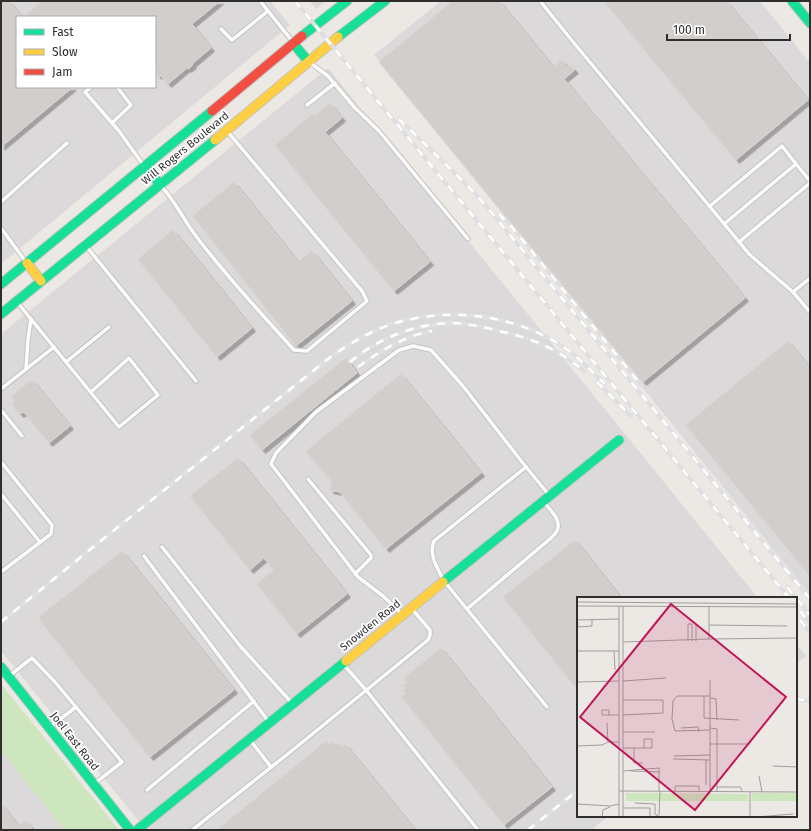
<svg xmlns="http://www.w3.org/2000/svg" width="811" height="831" viewBox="0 0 811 831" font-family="'Fira Sans',sans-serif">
  <defs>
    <filter id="shadow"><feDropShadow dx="3.5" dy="3.5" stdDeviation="0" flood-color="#0004"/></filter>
  </defs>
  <rect width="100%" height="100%" fill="#ece8e4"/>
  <g fill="#dcd9db" fill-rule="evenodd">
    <path d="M1,1h269l20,24 -289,239zM17,17h138v70h-138z"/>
    <polygon points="309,1 326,1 316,9"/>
    <polygon points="441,1 760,1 810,63 810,595 374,55"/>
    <polygon points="328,68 758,598 578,598 578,816 609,816 591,830 146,830 1,651 1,334"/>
    <polygon points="796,644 806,656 796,664"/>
    <polygon points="1,751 65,830 1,830"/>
  </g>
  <polygon fill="#cee6be" points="1,684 119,830 65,830 1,751"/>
  <g fill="#d1cecb" stroke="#d7d4d0" filter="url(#shadow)">
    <polygon points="1,1 9,1 22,17 17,17 17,87 73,87 1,147"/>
    <polygon points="43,1 220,1 192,24 211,48 192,64 193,65 188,69 187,68 168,84 160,75 158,76 156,73 158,72 155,68 155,17 23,17"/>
    <polygon points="453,1 499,1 553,67 562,60 567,67 570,65 575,70 564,79 745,298 643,382 379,62"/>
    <polygon points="604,1 726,1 808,100 736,160"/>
    <polygon points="330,103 342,118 325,132 430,262 394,291 275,145 313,114 314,116"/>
    <polygon points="234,182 298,262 312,251 352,301 296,346 193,216"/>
    <polygon points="173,230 252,328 217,357 138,259"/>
    <polygon points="788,341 810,368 810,576 686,425"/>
    <polygon points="346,358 357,373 262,450 250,435"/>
    <polygon points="401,374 481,473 386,549 340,492 330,490 332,481 306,451"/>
    <polygon points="32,380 70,426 49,443 24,412 20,414 12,404 15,402 11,396"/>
    <polygon points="238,458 347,594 297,634 257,584 274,570 264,558 250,570 190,496"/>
    <polygon points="575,540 621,598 578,598 577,689 503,597"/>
    <polygon points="122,551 234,690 150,757 39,619 40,618 39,617"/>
    <polygon points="441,648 552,787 504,825 402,697 406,694 403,691 406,688 403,685 407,682 404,678"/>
    <polygon points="326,741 329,745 332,742 335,745 338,743 341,747 345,744 415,830 217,830"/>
    <polygon points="1,804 19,826 25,820 32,828 29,830 1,830"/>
  </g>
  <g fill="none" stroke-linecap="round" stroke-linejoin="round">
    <g stroke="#c5c4c5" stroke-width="5.5">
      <g id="lane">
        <polyline points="260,1 293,42"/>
        <polyline points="540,1 574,43 750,255 793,292 810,278"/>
        <polyline points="221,29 232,40 268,11"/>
        <polyline points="309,62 328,76 355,108 379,131 468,239"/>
        <polyline points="91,87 85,92 119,131 144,166"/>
        <polyline points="307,105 335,83"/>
        <polyline points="112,123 131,105 117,87"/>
        <polyline points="796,164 810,181"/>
        <path d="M160,185c14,14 22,32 33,47 31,42 67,80 101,118l13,1 60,-50 -5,-10 -135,-160"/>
        <polyline points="1,202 67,143"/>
        <polyline points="710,206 782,146 796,164 724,224"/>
        <polyline points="1,228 26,262"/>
        <polyline points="739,242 810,183"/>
        <polyline points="86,246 196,381"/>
        <polyline points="793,292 810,312"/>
        <polyline points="17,302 119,427 158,395 129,358 91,392"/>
        <polyline points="66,362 109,327"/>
        <polyline points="26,369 28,339 31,319"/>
        <polyline points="1,389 54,347"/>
        <polyline points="1,410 22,436"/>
        <polyline points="1,462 52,525 51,534 1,572"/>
        <path d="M526,467l-92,74c-6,14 4,28 10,40l103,126"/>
        <polyline points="308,479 371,555 371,558 355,574"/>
        <polyline points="1,494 40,542"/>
        <polyline points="162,547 241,647 292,703"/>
        <polyline points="144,556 269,722"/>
        <path d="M467,609l84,-71c2,-2 5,-5 6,-7 5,-11 -7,-21 -13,-29"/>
        <polyline points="402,614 383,596 358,577 271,464 276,453 316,412 399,350 413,346 431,350 463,386 522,462 549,495"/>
        <polyline points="343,664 366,690 478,830"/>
        <polyline points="9,676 32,658 55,682 122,762 94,784"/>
        <polyline points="50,727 76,707"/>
        <polyline points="250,740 271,767"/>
        <polyline points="147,790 254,701"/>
        <polyline points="192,830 289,753 428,640 430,635 430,630 412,609"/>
      </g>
    </g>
    <g stroke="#c5c4c5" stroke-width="11">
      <g id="fast">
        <polyline points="792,1 810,23"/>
        <polyline points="302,36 347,1"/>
        <polyline points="338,37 385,1"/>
        <polyline points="293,43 308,61"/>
        <polyline points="145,167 160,184"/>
        <polyline points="1,284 212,111"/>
        <polyline points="1,314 215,140"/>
        <polyline points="443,582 619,440"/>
        <polyline points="1,667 130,830"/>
        <polyline points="137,830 346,661"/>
      </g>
    </g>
    <g stroke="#c5c4c5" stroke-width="11">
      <g id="slow">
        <polyline points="215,140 338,37"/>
        <polyline points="27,263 41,281"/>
        <polyline points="346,661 443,582"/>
      </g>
    </g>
    <g stroke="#c5c4c5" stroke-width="11">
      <polyline id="jam" points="212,111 302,36"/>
    </g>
    <use href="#lane" stroke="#fcfcfb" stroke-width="3.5"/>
    <use href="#fast" stroke="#16e098" stroke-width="9"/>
    <use href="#slow" stroke="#ffcf43" stroke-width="9"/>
    <use href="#jam" stroke="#f24e42" stroke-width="9"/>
    <g stroke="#dfdfe1" stroke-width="4">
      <g id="rail">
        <polyline points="295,1 789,598"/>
        <polyline points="399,119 468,186 486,206 810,599"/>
        <polyline points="499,214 511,226 641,385"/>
        <path d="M350,362c27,-23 64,-38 101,-39 16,0 32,4 48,8 35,8 57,17 85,40"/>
        <path d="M358,367c24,-17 46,-31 74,-36"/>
        <polyline points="597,382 631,416"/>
        <polyline points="787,587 810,615"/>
        <polyline points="800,611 810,624"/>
        <polyline points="800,620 810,633"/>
        <path d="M1,622l107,-87 225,-180c18,-12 36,-23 56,-30 54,-18 116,-12 165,16 20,11 35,28 51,43"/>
        <polyline points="796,699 810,701"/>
        <polyline points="528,830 578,790"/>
      </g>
    </g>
    <use href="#rail" stroke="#fff" stroke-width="2.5" stroke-dasharray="8" stroke-linecap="butt"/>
  </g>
  <g text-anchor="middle" stroke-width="3.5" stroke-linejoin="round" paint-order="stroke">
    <g font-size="11" fill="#2e2e2e" stroke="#fff">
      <text transform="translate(185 148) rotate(-39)" y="4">Will Rogers Boulevard</text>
      <text transform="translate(370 625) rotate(-39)" y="4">Snowden Road</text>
      <text transform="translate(75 741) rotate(52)" y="4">Joel East Road</text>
    </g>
  </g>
  <g transform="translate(577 597)">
    <rect width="220" height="220" fill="#ece8e4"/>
    <path d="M49,196l122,1v7h-122zM219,196l1,8h-46l1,-8z" fill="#cee6be"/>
    <path fill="none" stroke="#a09e9b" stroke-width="1" d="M0,5l220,2M0,9l220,1M42,9v211M0,18l1,12 14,-1v-7M0,23l42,-1M220,26v24M119,27v17M132,28l78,1M132,42l88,-1M111,44v-17h4v17M46,45l86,-3v-32M0,54h42M37,54l1,19M46,84l43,-3M0,85l42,-1M127,99v22l35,2M133,101l6,1 1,21M46,103h40v13l-40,2M32,118v-5h-7v5h17M30,126l1,19h11M104,131l17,-1 1,5M133,131l7,1v58M133,133l-35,1 -3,-12 1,-18 4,-5h33M46,135h32M133,147h40M0,149l25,-1 6,-3M46,151h29v-9h-8v9M57,151v15h9M97,159l36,-1M96,162l37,1M129,163v25M196,169l24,1M46,174l36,-3v23M54,174l29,1M182,179l3,16M42,194l178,1M98,195v-6h24v6M133,195v-112M140,195v-5h23l3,5M58,206l20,1v10l5,3M0,207l33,2 9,-2M46,211h27v9M82,218l1,-24M25,220l1,-7 7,-3M46,220v-211M173,220v-25M179,220l37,-3"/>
    <path fill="#c2185b" fill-opacity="0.15" stroke="#c2185b" stroke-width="2" d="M94,7l115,93 -91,113 -115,-93z"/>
    <rect width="220" height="220" fill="none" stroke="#2e2e2e" stroke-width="2"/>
  </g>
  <rect width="811" height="831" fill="none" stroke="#2e2e2e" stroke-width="4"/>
  <rect x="16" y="16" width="140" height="72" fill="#ffffff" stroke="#ababab"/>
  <rect x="24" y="29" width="20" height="6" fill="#16e098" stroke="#ababab"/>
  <text x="52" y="36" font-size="12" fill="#2e2e2e">Fast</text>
  <rect x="24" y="49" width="20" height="6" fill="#ffcf43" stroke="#ababab"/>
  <text x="52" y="56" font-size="12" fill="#2e2e2e">Slow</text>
  <rect x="24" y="69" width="20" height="6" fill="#f24e42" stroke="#ababab"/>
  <text x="52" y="76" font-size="12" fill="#2e2e2e">Jam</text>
  <path d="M667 34v6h123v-6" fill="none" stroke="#2e2e2e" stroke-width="2"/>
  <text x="673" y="34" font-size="12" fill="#2e2e2e" stroke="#ffffff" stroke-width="3" paint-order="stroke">100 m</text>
</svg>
